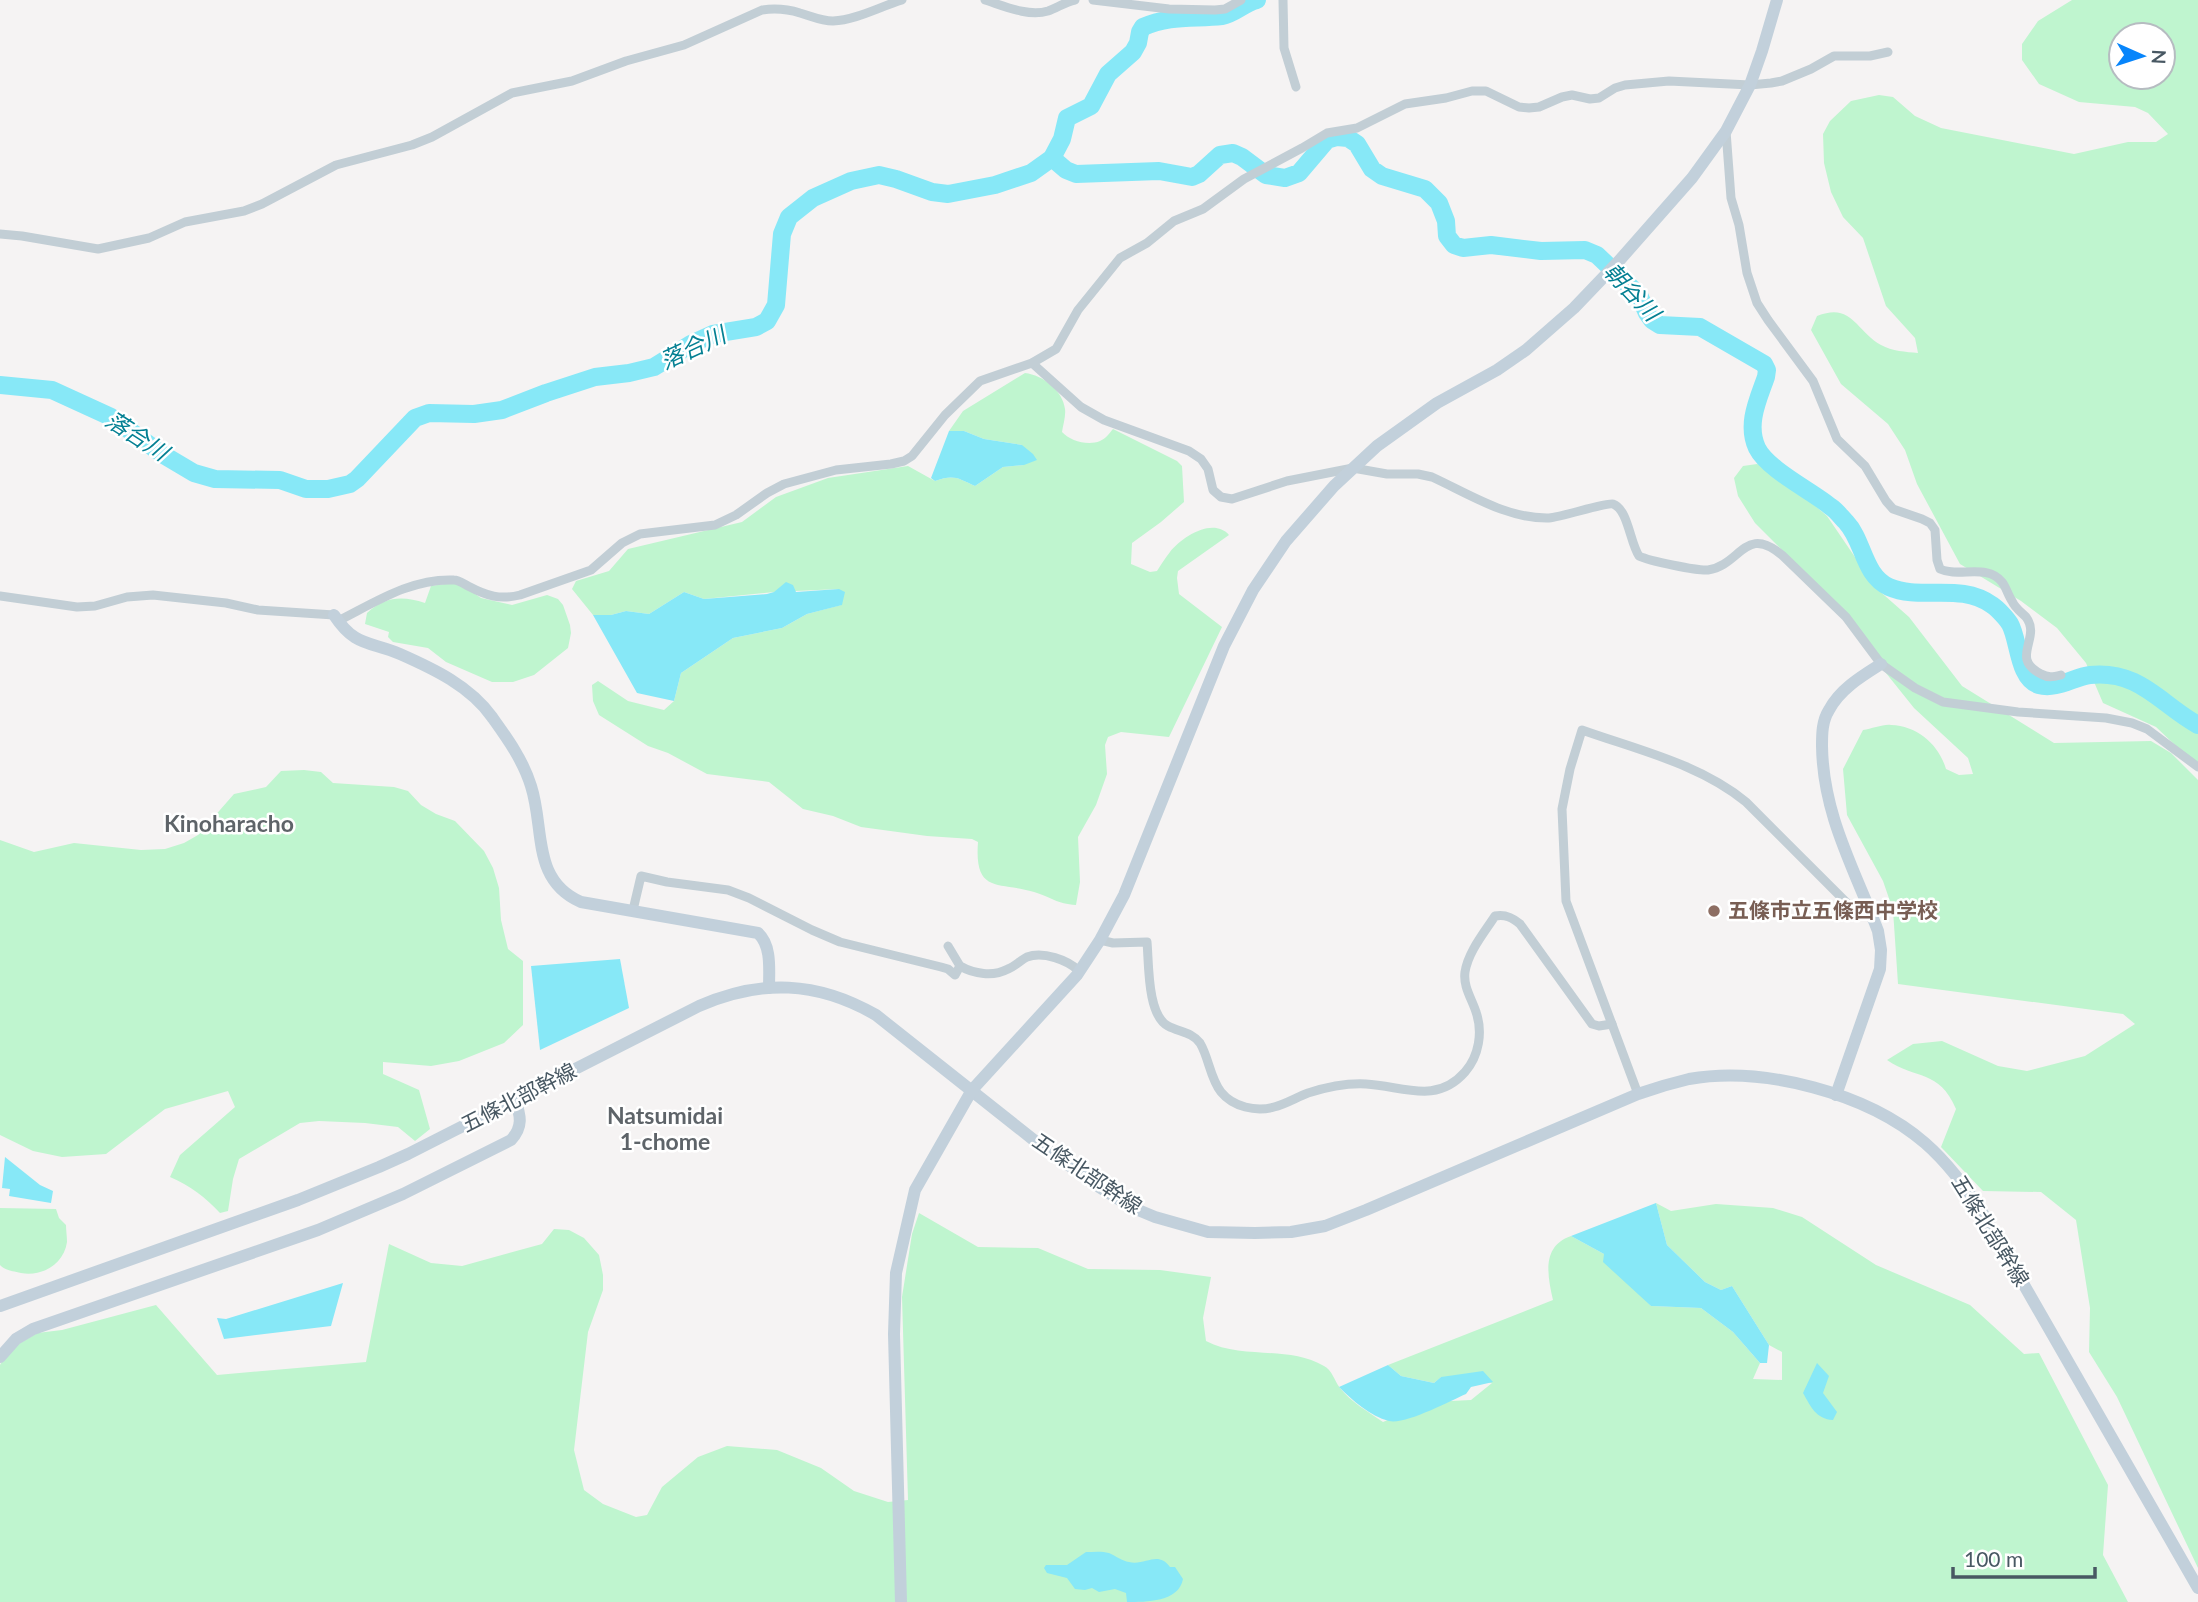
<svg xmlns="http://www.w3.org/2000/svg" width="2198" height="1602" viewBox="0 0 2198 1602" font-family="Lato,'Noto Sans JP',sans-serif">
  <rect width="100%" height="100%" fill="#f5f3f3"/>
  <g fill="#bff5cf" fill-rule="evenodd">
    <path d="M2072,0h126v767l-42,-40 -53,-24 -17,-40 -29,-35 -36,-27 -61,-37 -43,-80 -12,-34 -17,-26 -47,-40 -30,-54 6,-14c35,-14 38,14 64,29 11,6 25,7 37,8l-3,-15 -29,-32 -23,-68 -20,-21 -12,-25 -7,-29 -1,-29 7,-13 21,-20 28,-6 14,2 22,19 26,12 133,26 54,-12h28l12,-8 -20,-21 -13,-6 -56,-5 -40,-18 -17,-24v-16l16,-23zM2121,35h42v42h-42z"/>
    <path d="M1025,373c18,2 38,18 40,36 1,7 -2,16 -3,23 8,9 26,14 38,9 5,-2 9,-7 13,-12l64,32 5,5 2,36 -23,20 -29,21 -1,21 19,8 7,-1c4,-6 8,-13 13,-19 12,-15 43,-35 59,-17l-51,36 -1,7 2,16 43,33 -53,110 -48,-5 -13,5 -3,8 2,29 -11,31 -18,32 2,45 -4,23c-19,-1 -25,-8 -42,-13 -35,-11 -60,3 -56,-50l-6,-3 -45,-3 -66,-9 -28,-11 -30,-7 -34,-27 -62,-8 -39,-21 -20,-7 -49,-31 -6,-14 -1,-16 6,-4 30,20 36,9 10,-9 7,-28 52,-35 49,-10 25,-14 34,-9 -2,-16 -65,3 -70,7 -20,-7 -35,22 -23,-3 -15,4h-18l-21,-26 4,-8 33,-10 19,-22 114,-27 34,-25 52,-19 80,-12 27,15c19,-7 23,-3 40,5l28,-19 21,-2 -2,-20 -38,-6 -20,-8h-15l14,-20z"/>
    <path d="M1757,464l14,4 56,48 49,72 33,29 53,69 92,57 97,-2 20,12 27,27v788l-81,-171 -28,-45 1,-44 -14,-88 -35,-28 -58,-1 -42,-44 15,-38c-17,-40 -40,-29 -69,-49l26,-16 29,-3 56,25 29,5 58,-15 50,-32 -12,-10 -225,-30 -5,-74 -10,-29 -36,-66 -4,-46 20,-39c9,-1 20,-6 28,-5 27,1 48,20 55,44l13,6 14,-1 -5,-16 -54,-50 -105,-131 -54,-54 -17,-27 -4,-18 9,-12z"/>
    <path d="M458,582l23,16 31,7 35,-10 11,4 5,6 7,20 1,8 -3,15 -34,27 -21,7h-21l-46,-20 -18,-14 -35,-6 -5,-5 1,-5 -24,-8 2,-11c19,-17 36,-17 58,-10l6,-17z"/>
    <path d="M304,770l17,2 12,11 61,4 14,4 13,14 15,9 19,7 29,30 9,17 6,20 2,32 7,29 15,12v64l-19,18 -45,18 -28,5 -48,-4v12l36,16 11,39 -15,12 -17,-14 -33,-4 -46,-2 -19,2 -61,36 -6,20 -5,32 -8,2c-15,-16 -29,-27 -50,-36l10,-22 55,-48 -7,-16 -63,18 -59,45 -44,3 -29,-6 -33,-16v-295l34,12 40,-9 67,7 24,-1 19,-6 14,-8 36,-41 32,-7 15,-16z"/>
    <path d="M1656,1203l15,8 45,-7 57,4 29,9 74,48 94,40 54,49 15,-1 69,132 -5,70 25,47h-2128v-237l7,-14 30,-18 25,-3 94,-25 61,70 149,-13 23,-118 42,19 31,3 80,-22 12,-15 15,1 15,8 15,17 4,20v15l-15,42 -14,118 10,40 19,14 33,13 11,-2 15,-28 36,-30 29,-11 50,4 44,18 33,23 34,11 20,-2 -6,-203 10,-63 7,-21 59,34 60,1 50,21 72,1 51,7 -8,41 3,23c36,19 82,4 118,25 8,4 10,14 16,22 11,14 27,23 43,34l47,-20 41,-2 21,-17 -51,-6 -7,6 -33,-7 -13,-11 165,-65c-6,-26 -11,-54 18,-64l33,18 47,52 50,2 32,24 27,31 -7,16 29,1v-28l-13,-7 -37,-59 -11,4 -16,-8 -38,-37z"/>
    <path d="M0,1208l56,1 3,9 7,7c0,5 1,12 1,17 -3,22 -25,35 -46,31 -8,-2 -15,-2 -21,-8z"/>
  </g>
  <g fill="#87e8f7">
    <path d="M949,431h15l20,8 38,6 11,9 4,6 -13,5 -21,2 -28,19c-17,-8 -21,-12 -40,-5l-4,-3z"/>
    <polygon points="786,582 793,585 796,592 839,589 845,592 842,605 807,614 782,628 733,638 681,673 674,701 637,693 593,615 611,615 626,611 649,614 684,592 704,599 767,594 774,592"/>
    <polygon points="620,959 629,1008 540,1050 531,966"/>
    <polygon points="5,1157 40,1185 53,1191 51,1203 9,1196 10,1189 2,1188"/>
    <polygon points="1656,1203 1667,1245 1705,1282 1721,1290 1732,1286 1769,1345 1767,1363 1760,1363 1733,1332 1701,1308 1651,1306 1603,1262 1604,1254 1571,1236"/>
    <polygon points="343,1283 331,1326 224,1339 217,1318 226,1319"/>
    <path d="M1817,1363l12,13 -6,17 14,19 -4,8c-17,-1 -22,-13 -30,-27z"/>
    <path d="M1388,1365l13,11 33,7 7,-6 42,-6 10,11 -22,5 -5,7c-16,7 -61,31 -77,27 -19,-5 -37,-21 -50,-34z"/>
    <path d="M1086,1552c7,0 16,-1 23,1 7,3 13,8 20,9 16,4 29,-12 41,5h5l8,12c-4,23 -37,23 -56,23l-1,-9 -11,-4 -16,3 -7,-4 -7,2 -10,-1 -8,-11 -20,-5 -3,-5 2,-3h21z"/>
  </g>
  <g fill="none" stroke-linecap="round" stroke-linejoin="round">
    <g stroke="#87e8f7" stroke-width="18">
      <path d="M1052,158l14,12 10,4 83,-3 33,6 7,-3 21,-19 13,-2 9,4 24,18 19,3 14,-5 28,-33 10,-3 11,1 9,6 15,25 10,7 43,13 14,14 7,18 1,15 7,9 9,3 28,-3 50,6 44,-1 12,5 42,40 8,18 5,7 8,5 40,2 64,37 3,6 -1,7c-8,23 -20,47 -9,71 11,22 55,43 74,59 6,4 10,10 15,15 18,19 17,53 43,65 32,14 71,-5 103,18 6,4 15,14 18,19 9,16 8,55 29,61 17,5 35,-8 51,-10 50,-5 70,29 108,50"/>
      <path d="M0,385l52,5 59,27 51,37 32,19 21,6 65,1 26,9h22l22,-5 7,-5 58,-61 14,-5 45,1 28,-4 44,-17 49,-16 34,-4 25,-6 37,-23 22,-10 43,-7 11,-6 9,-16 6,-71 7,-17 24,-19 38,-17 28,-6 17,4 36,13 16,2 47,-9 36,-12 21,-15 10,-19 5,-21 24,-12 17,-32 25,-22 5,-9 2,-11 3,-5c26,-12 52,-8 79,-11 13,-2 22,-13 35,-16"/>
    </g>
    <g stroke="#c2ced5" stroke-width="9">
      <path d="M985,0c19,6 43,17 63,11 9,-3 17,-9 27,-11"/>
      <polyline points="1093,0 1169,9 1215,10 1225,9 1241,0"/>
      <polyline points="1283,0 1284,48 1296,87"/>
      <path d="M1726,131l5,67 8,27 8,48 10,30 11,17 45,61 24,58 28,27 21,35 7,8 29,10 8,4 5,7 2,30 3,9c19,9 47,-6 62,13 4,5 6,13 10,19 3,7 9,11 14,16 16,21 -17,41 15,57 7,4 12,3 20,1"/>
      <path d="M0,234l22,2 76,13 51,-11 36,-16 59,-11 18,-7 74,-39 76,-20 20,-8 80,-44 60,-12 54,-20 58,-16 78,-35c14,-2 25,-1 38,3 11,3 21,8 33,8 23,-1 46,-14 69,-21"/>
      <path d="M1032,363l49,44 23,13 85,31 12,8 7,10 5,21 8,7 11,2 55,-18 66,-13 34,6h31l14,3c37,17 75,42 117,41 14,-1 57,-16 64,-14 15,5 17,39 26,52 10,5 59,15 69,14 33,-5 37,-47 75,-14l63,61 35,47 34,24 28,14 75,10 88,6 26,5 15,6 51,38"/>
      <polyline points="0,596 77,607 95,606 127,597 153,595 226,603 258,610 334,615"/>
      <path d="M338,621c36,-18 73,-43 116,-41 5,0 10,4 14,6 19,10 32,14 52,9l71,-25 31,-27 18,-9 75,-9 21,-10 31,-22 17,-9 52,-14 55,-6 13,-3 8,-5 33,-41 35,-34 52,-18 24,-14 22,-39 42,-52 27,-15 27,-22 29,-12 41,-30 58,-31 25,-15 30,-5 48,-24 41,-6 26,-7h14l33,16 10,1 10,-1 23,-10 10,-2 18,4 9,-1 16,-10 10,-3 44,-4 81,4 21,-2 11,-2 29,-12 23,-13h36l18,-4"/>
      <polyline points="633,910 641,876 667,882 728,890 749,898 812,930 840,942 941,967 948,969 955,975 960,966"/>
      <path d="M1100,940l13,3 34,-1c2,21 0,73 21,84 11,6 24,6 32,17 9,15 10,35 21,49 12,15 35,20 53,15 12,-3 23,-10 34,-14 19,-6 39,-10 58,-9 37,2 70,21 99,-12 14,-16 18,-40 11,-60 -4,-13 -13,-25 -11,-40 3,-20 19,-39 30,-56 10,-2 17,1 25,8l72,100 7,2 13,-2"/>
      <path d="M948,946l12,20c14,8 33,11 48,3 7,-3 13,-9 19,-12 16,-6 41,3 52,14"/>
      <path d="M1638,1094l-72,-193 -4,-92 8,-40 12,-39c56,20 118,34 164,72l107,107 12,6h7"/>
    </g>
    <g stroke="#c2d0db" stroke-width="12">
      <path d="M334,615c21,32 35,26 66,39 34,15 70,32 92,63 15,21 31,43 39,69 14,43 0,94 50,116l177,31c14,13 11,37 11,55"/>
      <path d="M1836,1095l44,-126 1,-19 -3,-19c-24,-63 -55,-116 -56,-185 0,-12 0,-25 7,-36 11,-21 33,-34 52,-46"/>
      <path d="M0,1306l298,-106 81,-33 29,-13 291,-148c62,-27 118,-25 177,9l159,126 64,46 32,20 24,10 53,15 47,1 36,-1 34,-6 41,-16 272,-116c17,-6 34,-11 51,-15 75,-13 178,14 236,64 24,21 43,47 60,74l213,371"/>
      <path d="M0,1357l16,-18 17,-10 285,-99 85,-36 108,-54c12,-13 10,-24 4,-40"/>
      <polyline points="901,1602 894,1334 896,1273 915,1190 972,1090 1077,975 1100,940 1124,895 1224,646 1253,590 1286,541 1334,486 1377,446 1437,403 1497,370 1526,350 1574,308 1618,262 1692,178 1726,131 1750,85 1762,51 1777,0"/>
    </g>
  </g>
  <circle fill="#8d6e63" stroke="#fff" stroke-width="2.5" cx="1714" cy="911" r="7"/>
  <g text-anchor="middle" stroke-width="5" stroke-linejoin="round" paint-order="stroke">
    <g font-size="21" font-weight="bold" fill="#785e54" stroke="#fff" text-anchor="start">
      <text x="1728" y="918">五條市立五條西中学校</text>
    </g>
    <g font-size="21" fill="#485863" stroke="#fff">
      <text transform="translate(519 1098) rotate(-27)" y="7">五條北部幹線</text>
      <text transform="translate(1087 1174) rotate(34)" y="7">五條北部幹線</text>
      <text transform="translate(1990 1231) rotate(58)" y="7">五條北部幹線</text>
    </g>
    <g font-size="23" font-style="italic" fill="#048093" stroke="#fff">
      <text transform="translate(1632 292) rotate(47)" y="8">朝谷川</text>
      <text transform="translate(693 348) rotate(-25)" y="8">落合川</text>
      <text transform="translate(137 436) rotate(33)" y="8">落合川</text>
    </g>
    <g font-size="23" font-weight="bold" fill="#5e6469" stroke="#fff">
      <text x="229" y="832">Kinoharacho</text>
      <text x="665" y="1124">Natsumidai<tspan x="665" dy="26">1-chome</tspan></text>
    </g>
  </g>
  <g transform="translate(2142 56) rotate(93)"><circle r="33" fill="#ffffff" stroke="#b6bcc1" stroke-width="2"/>
  <path d="M0-5L12 26L0 18L-12 26Z" fill="#0785fb"/>
  <text y="-10" font-size="19" font-weight="bold" text-anchor="middle" fill="#485863">N</text>
  </g>
  <path d="M1953 1567v10h142v-10" fill="none" stroke="#485863" stroke-width="3.5"/>
  <text x="1964" y="1567" font-size="21" fill="#485863" stroke="#ffffff" stroke-width="5" paint-order="stroke">100 m</text>
</svg>
